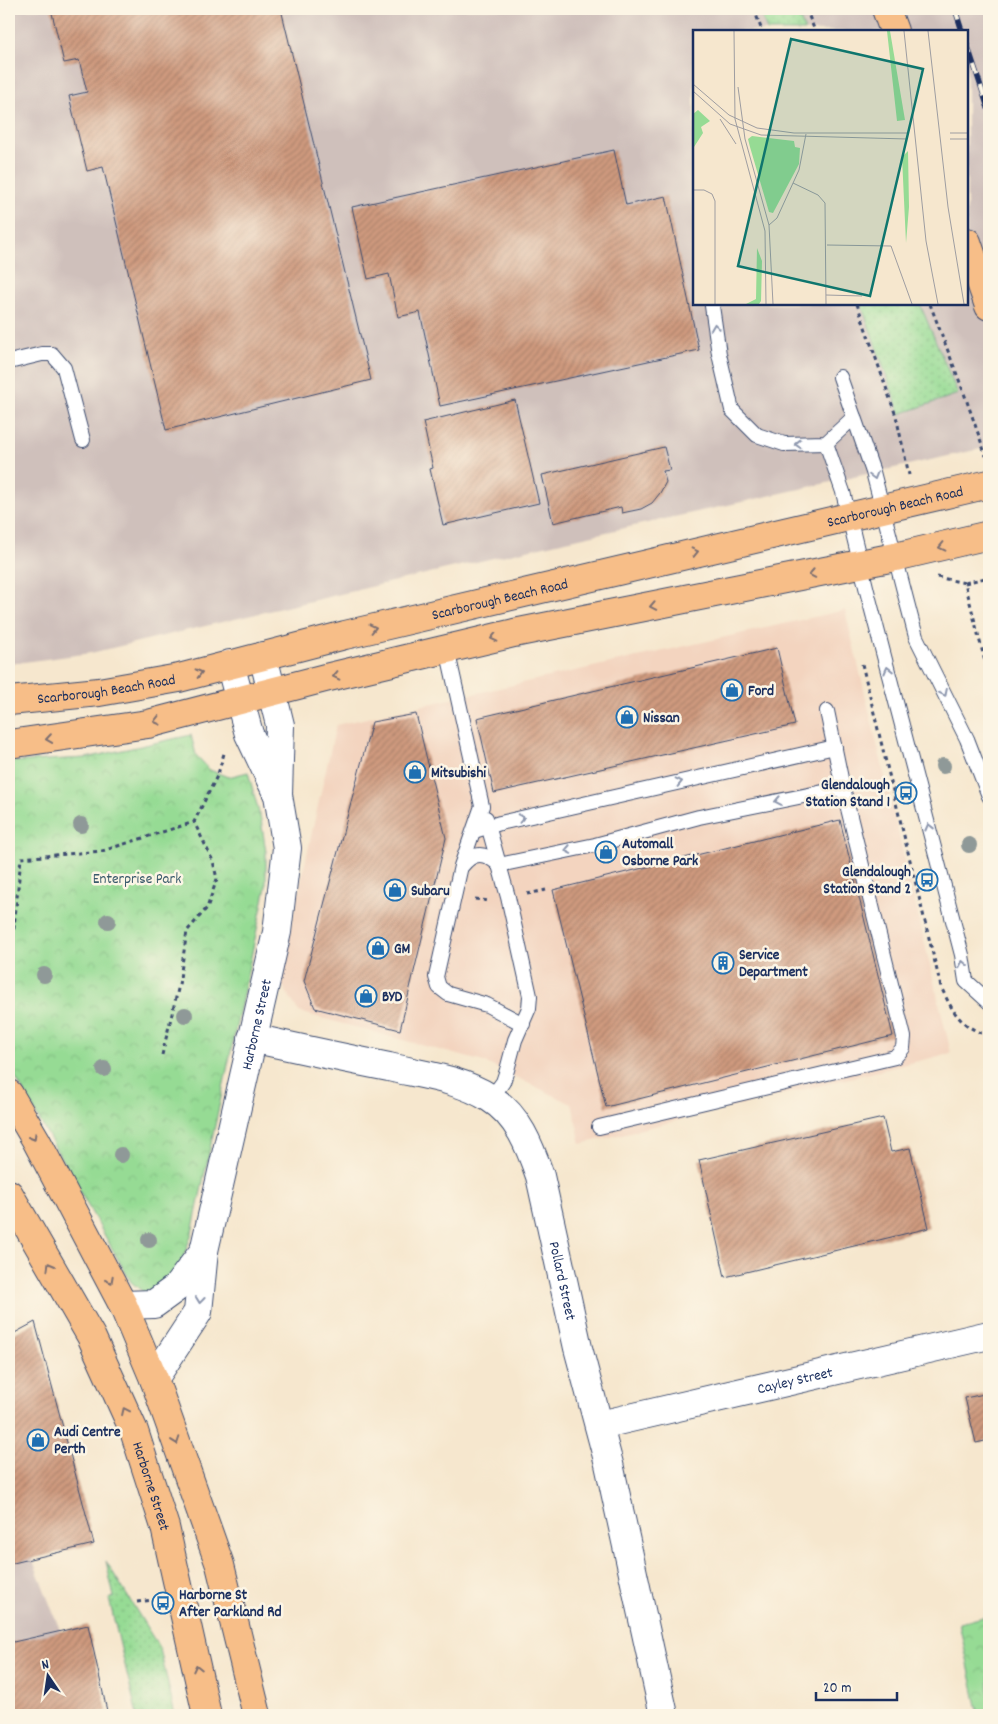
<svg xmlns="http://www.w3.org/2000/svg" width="998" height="1724" viewBox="0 0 998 1724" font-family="Dekko,sans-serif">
  <defs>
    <pattern id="grass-dots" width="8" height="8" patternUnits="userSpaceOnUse" patternTransform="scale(1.25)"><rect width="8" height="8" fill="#96db94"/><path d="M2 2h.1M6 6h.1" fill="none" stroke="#81bc82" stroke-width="1.8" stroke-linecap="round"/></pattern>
    <pattern id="park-crowns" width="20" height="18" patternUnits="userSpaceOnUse" patternTransform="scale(1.25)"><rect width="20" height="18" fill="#96db94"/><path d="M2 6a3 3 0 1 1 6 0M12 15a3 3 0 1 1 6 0" fill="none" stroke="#81bc82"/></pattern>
    <pattern id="building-hatch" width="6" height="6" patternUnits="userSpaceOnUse" patternTransform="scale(1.25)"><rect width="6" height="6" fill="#cf9a7e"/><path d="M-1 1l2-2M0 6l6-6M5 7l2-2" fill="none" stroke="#a77e6a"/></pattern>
  </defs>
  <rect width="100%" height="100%" fill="#fcf5e5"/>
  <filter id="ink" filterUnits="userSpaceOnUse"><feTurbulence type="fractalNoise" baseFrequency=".02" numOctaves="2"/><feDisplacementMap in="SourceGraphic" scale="10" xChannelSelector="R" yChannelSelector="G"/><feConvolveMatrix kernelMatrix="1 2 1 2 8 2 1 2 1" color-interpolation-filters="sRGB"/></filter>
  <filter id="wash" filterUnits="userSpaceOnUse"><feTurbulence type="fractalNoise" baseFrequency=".0096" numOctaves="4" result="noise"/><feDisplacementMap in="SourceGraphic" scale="20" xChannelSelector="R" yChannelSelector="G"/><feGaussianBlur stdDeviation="1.12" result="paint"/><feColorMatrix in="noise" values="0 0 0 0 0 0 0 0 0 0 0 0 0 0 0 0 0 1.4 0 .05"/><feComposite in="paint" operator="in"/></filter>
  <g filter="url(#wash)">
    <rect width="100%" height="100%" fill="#f6e7ce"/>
    <polygon fill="#f3d4bf" points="845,610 951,1053 581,1144 572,1104 484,1062 299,1012 279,980 336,725"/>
    <g fill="#cfc0bb" fill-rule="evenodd">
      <path d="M9,9h980v438l-432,96 -466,110 -82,11zM694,31h273v273h-273z"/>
      <polygon points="9,1499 93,1715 9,1715"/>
    </g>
    <g fill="url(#grass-dots)" stroke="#588579">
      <polygon points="759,9 796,9 805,31 767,31"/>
      <polygon points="861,304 920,304 958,394 900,414"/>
      <polygon points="106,1561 160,1649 175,1715 137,1715 109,1599 114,1597"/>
    </g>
    <g fill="url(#park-crowns)" stroke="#588579">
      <polygon points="191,735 196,755 210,770 228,777 248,772 261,820 266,852 266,887 192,1233 183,1258 171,1277 151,1292 142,1291 131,1282 9,1066 9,762 86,758"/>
      <polygon points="988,1616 989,1715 979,1715 959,1623"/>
    </g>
    <g id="blocks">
      <g fill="url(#building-hatch)">
        <polygon points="51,9 281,9 371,380 166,430 103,167 87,171 69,96 87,92 79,60 64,63"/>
        <polygon points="614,150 626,205 666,196 699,350 440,406 420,312 398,317 389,274 368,279 352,207"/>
        <polygon points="515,400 539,503 443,525 430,469 433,468 423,422"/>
        <polygon points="664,447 670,470 663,471 666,482 660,493 652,503 641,509 622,513 621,507 553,523 542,475"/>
        <polygon points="777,648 795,725 494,793 477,718"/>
        <polygon points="416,714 446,838 400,1030 315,1008 304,981 372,722"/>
        <polygon points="840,820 893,1036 606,1107 553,890"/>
        <polygon points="883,1118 891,1152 910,1148 929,1228 725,1277 699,1160"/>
        <polygon points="35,1322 94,1544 9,1564 9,1336"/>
        <polygon points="989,1393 989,1440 976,1443 965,1398"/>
        <polygon points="88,1625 107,1711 89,1715 9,1715 9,1643"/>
      </g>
    </g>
  </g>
  <g filter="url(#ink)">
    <use href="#blocks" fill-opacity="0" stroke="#3c4b6f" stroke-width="1"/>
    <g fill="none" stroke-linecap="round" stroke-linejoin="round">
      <g stroke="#3c4b6f" stroke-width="16">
        <g id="service">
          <polyline points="712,306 719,354 732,410 757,435 784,444 826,443 854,417"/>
          <polyline points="9,362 42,354 52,354 64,368 83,440"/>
          <polyline points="840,377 873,472 916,637 967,739 989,796"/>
          <polyline points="826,443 843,492 867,591 962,955 966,981 989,1002"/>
          <polyline points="447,649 482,806 461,866 436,977 439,987 448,994 487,1005 523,1024"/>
          <polyline points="486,818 508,897 530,996 529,1008 515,1040 507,1070 503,1082 491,1098"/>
          <polyline points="474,831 500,823 835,747"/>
          <path d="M462,866c12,-15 23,-14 37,-1l96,-20 104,-28 144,-29"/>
          <polyline points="599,1127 895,1057 903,1048 904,1037 843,788 827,711"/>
        </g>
      </g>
      <g stroke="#3c4b6f" stroke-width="30">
        <g id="minor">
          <polyline points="230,664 249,734 276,791"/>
          <path id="s1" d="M252,1038c45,10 91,20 137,29 34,8 71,12 101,31 28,17 40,49 50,78l38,172 31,116 55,251"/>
          <polyline points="123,1305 154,1304 176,1288 204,1251"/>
          <path id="s2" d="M154,1379l44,-67 6,-61 73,-319 10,-84 -9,-53 2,-70 -17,-69"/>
          <path id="s3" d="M600,1425l389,-90"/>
        </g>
      </g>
      <g stroke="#3c4b6f" stroke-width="30">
        <g id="primary">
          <path id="s4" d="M9,701l90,-9 80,-14 166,-43 644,-151"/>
          <polyline points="9,744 148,724 325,678 514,633 895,557 989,535"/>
          <polyline points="9,1094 36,1140 123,1305 154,1379 220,1565 257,1715"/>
          <path id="s5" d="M9,1194l82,142 43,95 31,96 42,188"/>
        </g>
      </g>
      <g stroke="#3c4b6f" stroke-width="30">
        <g id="motorway">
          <polyline points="886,9 894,31"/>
          <polyline points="967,242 989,306"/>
        </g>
      </g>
      <g stroke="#3c4b6f" stroke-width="3" stroke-dasharray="4 4" stroke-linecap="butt">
        <polyline points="754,9 762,31"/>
        <polyline points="806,9 815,31"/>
        <polyline points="857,304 896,416 909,475"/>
        <polyline points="930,304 964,393 986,456"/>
        <polyline points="937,577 965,583 989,677"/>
        <polyline points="965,583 989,577"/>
        <path d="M862,664l79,323c13,27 19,39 48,49"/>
        <polyline points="417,886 435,890"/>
        <polyline points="527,894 546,890"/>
        <polyline points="475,899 489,901"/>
        <polyline points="9,977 21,858 102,851 194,822 218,774 225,750"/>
        <polyline points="162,1055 179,985 187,931 207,908 217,879 213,861 194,822"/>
        <polyline points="137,1602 154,1600"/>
      </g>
      <use href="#service" stroke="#fff" stroke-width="14"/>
      <use href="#minor" stroke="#fff" stroke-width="28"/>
      <use href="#primary" stroke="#f7be88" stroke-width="28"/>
      <use href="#motorway" stroke="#f7be88" stroke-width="28"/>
      <g stroke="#1b2f5e" stroke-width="5.5">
        <g id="rail">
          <polyline points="955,9 962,31"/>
          <polyline points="967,44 989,111"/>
        </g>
      </g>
      <use href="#rail" stroke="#fcf5e5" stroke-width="4" stroke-dasharray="11" stroke-linecap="butt"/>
    </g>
    <g fill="#8f9998">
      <circle cx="943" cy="766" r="8"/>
      <circle cx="81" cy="825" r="8"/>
      <circle cx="969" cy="845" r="8"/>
      <circle cx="108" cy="921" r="8"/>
      <circle cx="44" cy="975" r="8"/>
      <circle cx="185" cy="1015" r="8"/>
      <circle cx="104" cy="1069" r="8"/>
      <circle cx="121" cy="1155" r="8"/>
      <circle cx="149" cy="1240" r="8"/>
    </g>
    <defs><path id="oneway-chevron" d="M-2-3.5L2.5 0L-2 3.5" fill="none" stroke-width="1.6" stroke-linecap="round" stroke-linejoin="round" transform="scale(1.25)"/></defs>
    <g stroke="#8d97ae">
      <use href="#oneway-chevron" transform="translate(715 327) rotate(-98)"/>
      <use href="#oneway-chevron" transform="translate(798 444) rotate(178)"/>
      <use href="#oneway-chevron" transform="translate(874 476) rotate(74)"/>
      <use href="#oneway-chevron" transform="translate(888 670) rotate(-104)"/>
      <use href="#oneway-chevron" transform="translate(944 693) rotate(64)"/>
      <use href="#oneway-chevron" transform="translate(679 782) rotate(-13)"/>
      <use href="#oneway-chevron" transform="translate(778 801) rotate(169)"/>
      <use href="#oneway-chevron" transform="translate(521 818) rotate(-12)"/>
      <use href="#oneway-chevron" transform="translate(929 827) rotate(-104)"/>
      <use href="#oneway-chevron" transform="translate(568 850) rotate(169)"/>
      <use href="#oneway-chevron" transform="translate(963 964) rotate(-101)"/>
      <use href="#oneway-chevron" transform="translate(200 1300) rotate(96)"/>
    </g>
    <g stroke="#7e6f71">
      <use href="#oneway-chevron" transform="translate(942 547) rotate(167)"/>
      <use href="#oneway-chevron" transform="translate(695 552) rotate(-13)"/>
      <use href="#oneway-chevron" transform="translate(812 574) rotate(169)"/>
      <use href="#oneway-chevron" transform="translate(653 606) rotate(169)"/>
      <use href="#oneway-chevron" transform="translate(373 628) rotate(-13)"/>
      <use href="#oneway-chevron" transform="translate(494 638) rotate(167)"/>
      <use href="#oneway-chevron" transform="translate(199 673) rotate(-14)"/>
      <use href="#oneway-chevron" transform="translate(336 676) rotate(167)"/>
      <use href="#oneway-chevron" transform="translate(157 721) rotate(166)"/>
      <use href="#oneway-chevron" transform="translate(49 739) rotate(172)"/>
      <use href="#oneway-chevron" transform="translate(33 1137) rotate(60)"/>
      <use href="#oneway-chevron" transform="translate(50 1266) rotate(-120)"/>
      <use href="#oneway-chevron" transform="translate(110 1280) rotate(62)"/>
      <use href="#oneway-chevron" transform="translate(125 1411) rotate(-115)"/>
      <use href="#oneway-chevron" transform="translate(176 1441) rotate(71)"/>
      <use href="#oneway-chevron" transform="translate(197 1668) rotate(-103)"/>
    </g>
  </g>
  <defs>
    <g id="shop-ring" transform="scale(1.125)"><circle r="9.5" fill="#fcf5e5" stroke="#1f6fb2" stroke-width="1.5"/><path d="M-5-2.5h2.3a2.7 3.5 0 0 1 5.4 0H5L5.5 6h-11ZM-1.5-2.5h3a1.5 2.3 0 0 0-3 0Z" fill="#1f6fb2"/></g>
    <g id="bus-ring" transform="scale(1.125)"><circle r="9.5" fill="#fcf5e5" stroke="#1f6fb2" stroke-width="1.5"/><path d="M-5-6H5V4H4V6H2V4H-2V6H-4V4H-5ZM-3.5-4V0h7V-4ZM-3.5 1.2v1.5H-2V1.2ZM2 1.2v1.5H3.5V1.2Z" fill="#1f6fb2"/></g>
    <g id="building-ring" transform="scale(1.125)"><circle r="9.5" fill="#fcf5e5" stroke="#1f6fb2" stroke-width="1.5"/><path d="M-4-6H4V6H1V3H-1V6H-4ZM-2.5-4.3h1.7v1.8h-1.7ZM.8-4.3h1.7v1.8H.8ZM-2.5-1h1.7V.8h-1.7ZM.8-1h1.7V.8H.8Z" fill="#1f6fb2"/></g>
  </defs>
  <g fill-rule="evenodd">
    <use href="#shop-ring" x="732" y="690"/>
    <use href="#shop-ring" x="627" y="717"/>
    <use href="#shop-ring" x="415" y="772"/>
    <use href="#bus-ring" x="906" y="793"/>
    <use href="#shop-ring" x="606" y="852"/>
    <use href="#bus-ring" x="927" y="880"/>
    <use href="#shop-ring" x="395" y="890"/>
    <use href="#shop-ring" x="378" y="948"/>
    <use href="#building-ring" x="723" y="963"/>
    <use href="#shop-ring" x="366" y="996"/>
    <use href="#shop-ring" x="38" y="1440"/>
    <use href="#bus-ring" x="163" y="1603"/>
  </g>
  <g text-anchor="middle" stroke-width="5" stroke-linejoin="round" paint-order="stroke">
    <g font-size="15" fill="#1b2f5e" stroke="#fcf5e5">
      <text dy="5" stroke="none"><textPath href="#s4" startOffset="908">Scarborough Beach Road</textPath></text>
      <text dy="5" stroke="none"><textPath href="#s4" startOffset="502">Scarborough Beach Road</textPath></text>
      <text dy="5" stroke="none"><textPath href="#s4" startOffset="98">Scarborough Beach Road</textPath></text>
      <text dy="5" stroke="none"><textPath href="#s2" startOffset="374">Harborne Street</textPath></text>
      <text dy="5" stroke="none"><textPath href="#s1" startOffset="448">Pollard Street</textPath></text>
      <text dy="5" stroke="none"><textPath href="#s3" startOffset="200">Cayley Street</textPath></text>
      <text dy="5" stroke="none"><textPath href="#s5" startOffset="326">Harborne Street</textPath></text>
    </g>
    <g font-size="15" font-weight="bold" fill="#1b2f5e" stroke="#fcf5e5" text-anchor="start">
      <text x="748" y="695">Ford</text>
      <text x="643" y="722">Nissan</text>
      <text x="431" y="777">Mitsubishi</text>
      <text x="890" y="789" text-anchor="end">Glendalough<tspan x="890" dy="17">Station Stand 1</tspan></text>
      <text x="622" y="848">Automall<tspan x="622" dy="17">Osborne Park</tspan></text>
      <text x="911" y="876" text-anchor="end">Glendalough<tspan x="911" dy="17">Station Stand 2</tspan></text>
      <text x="411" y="895">Subaru</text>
      <text x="394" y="953">GM</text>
      <text x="739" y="959">Service<tspan x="739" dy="17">Department</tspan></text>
      <text x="382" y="1001">BYD</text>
      <text x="54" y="1436">Audi Centre<tspan x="54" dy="17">Perth</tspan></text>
      <text x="179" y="1599">Harborne St<tspan x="179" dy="17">After Parkland Rd</tspan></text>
    </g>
    <g font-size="15" fill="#3a5a6c" stroke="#fcf5e5">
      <text x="137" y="883">Enterprise Park</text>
    </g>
  </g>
  <g transform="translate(693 30)">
    <rect width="275" height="275" fill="#f6e7ce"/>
    <path d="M194,1h3l15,89 -8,1zM5,80l12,11 -9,6 2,6 -9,14 -1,-33zM215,121l1,56 -3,36 -4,-86zM64,218l5,13 -1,40 -2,3h-13l10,-5z" fill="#96db94"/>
    <path d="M59,106l42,5 1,6 5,1 -1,16 -26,49 -4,-1 -19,-65 -2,-8z" fill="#96db94"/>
    <path fill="none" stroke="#9e9da1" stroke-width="1" d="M41,1l1,88 30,112 1,73M211,1l22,210 12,63M235,1l20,176 16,97M0,54l36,31 28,13 37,5h113M45,57l7,52 24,86 4,79M0,61l37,33 31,11 146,4M27,89l16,25M257,103h18M257,109h18M100,153l25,12 7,8 1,101M0,160h11l8,4 3,7v103M76,195l8,-7 22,-48 7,-36M134,215l64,1 21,58M133,265l36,1"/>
    <path fill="#0f766e" fill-opacity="0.15" stroke="#0f766e" stroke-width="2.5" d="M98,9l132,30 -53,227 -132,-30z"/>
    <rect width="275" height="275" fill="none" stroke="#1b2f5e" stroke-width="2.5"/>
  </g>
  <rect width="998" height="1724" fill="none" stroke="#fcf5e5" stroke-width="30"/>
  <g transform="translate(48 1676) rotate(347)" stroke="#fcf5e5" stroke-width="4" paint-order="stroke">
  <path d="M0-4L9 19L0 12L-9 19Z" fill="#1b2f5e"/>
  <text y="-8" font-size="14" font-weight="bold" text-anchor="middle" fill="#1b2f5e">N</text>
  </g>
  <path d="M816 1692v8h81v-8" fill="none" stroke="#1b2f5e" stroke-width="2.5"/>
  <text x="823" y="1692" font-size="15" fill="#1b2f5e" stroke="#fcf5e5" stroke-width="4" paint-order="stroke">20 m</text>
</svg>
